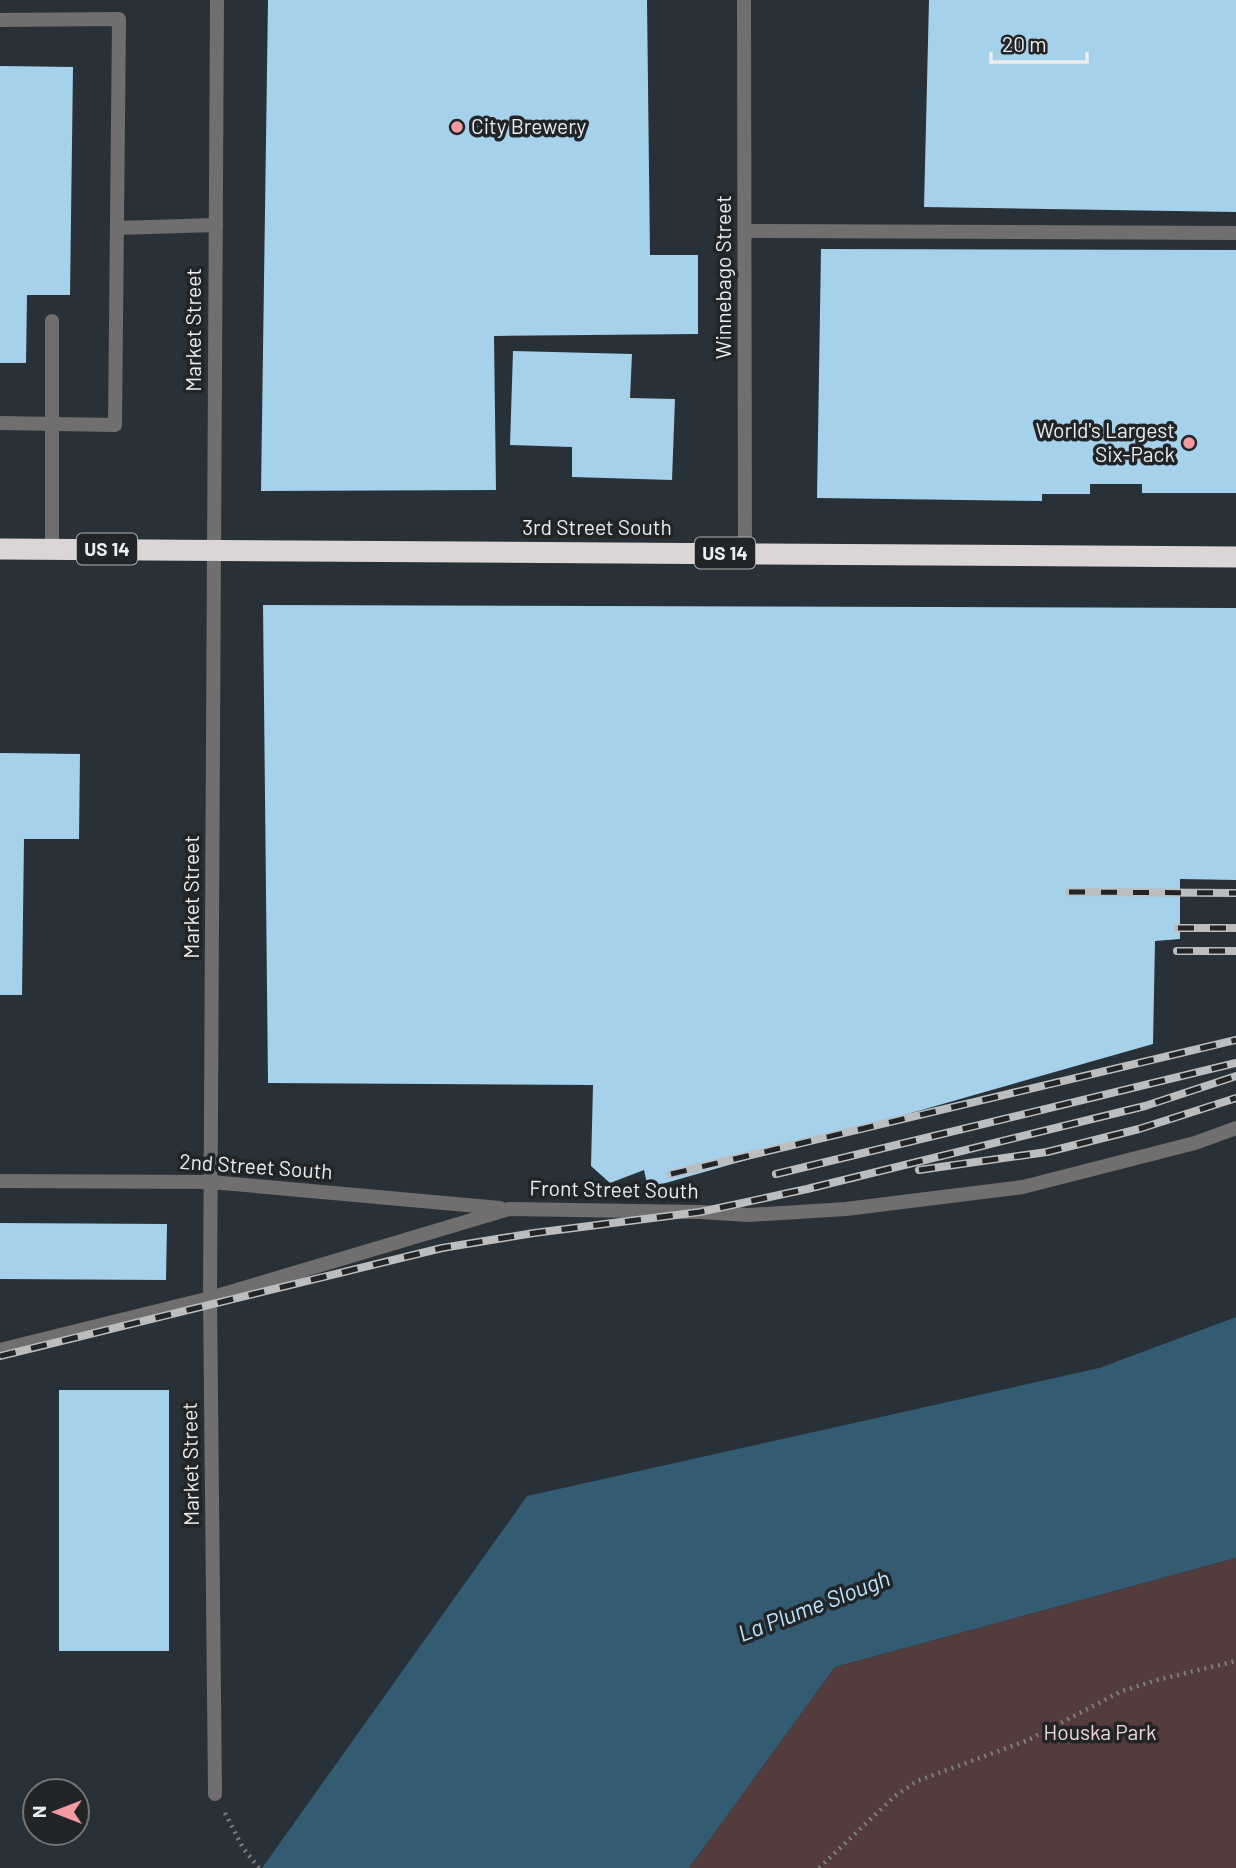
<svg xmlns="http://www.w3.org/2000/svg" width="1236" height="1868" viewBox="0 0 1236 1868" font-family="Barlow,sans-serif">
  <rect width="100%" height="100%" fill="#222527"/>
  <path fill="#283137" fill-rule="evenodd" d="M0,0h1236v1317l-137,51 -572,128 -265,372h-262zM35,1791h42v42h-42z"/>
  <polygon fill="#543b3c" points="1236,1558 1236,1868 689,1868 835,1667"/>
  <polygon fill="#335b71" points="1236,1317 1236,1558 835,1667 689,1868 262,1868 527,1496 1099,1368"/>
  <g fill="#a5d1ea">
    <polygon points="268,0 647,0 650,255 698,255 698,334 494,336 496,490 261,491"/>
    <polygon points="929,0 1236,0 1236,212 924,207"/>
    <polygon points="0,66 73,67 70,295 27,295 26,363 0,363"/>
    <polygon points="821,249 1236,250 1236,493 1142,493 1142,484 1090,484 1090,494 1042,494 1042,501 817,498"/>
    <polygon points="513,351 632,354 630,398 675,399 672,480 572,477 572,447 510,445"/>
    <polygon points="263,605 1236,608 1236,880 1180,879 1180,939 1155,941 1153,1044 648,1188 644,1170 610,1183 591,1166 593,1085 268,1083"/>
    <polygon points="0,753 80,754 79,839 24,839 22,995 0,995"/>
    <polygon points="0,1223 167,1224 166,1280 0,1279"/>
    <rect x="59" y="1390" width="110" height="261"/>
  </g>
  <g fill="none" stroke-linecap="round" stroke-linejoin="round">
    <g stroke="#7c7f80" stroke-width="4.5" stroke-dasharray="2 5" stroke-linecap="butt">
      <polyline points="225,1813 243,1848 259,1868"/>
      <polyline points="819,1868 895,1796 917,1781 1026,1741 1122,1691 1157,1680 1236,1661"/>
    </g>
    <g stroke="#706e6e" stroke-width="14">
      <polyline points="0,20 119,19 115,425 0,423"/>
      <polyline points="117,228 216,225"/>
      <polyline points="745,231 1236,233"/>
      <polyline points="52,549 52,321"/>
    </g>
    <g stroke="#706e6e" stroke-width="14">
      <polyline points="744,0 745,553"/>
      <polyline points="0,1181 211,1182 500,1208"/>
      <polyline points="0,1350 210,1298 509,1209 700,1212 748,1215 846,1209 1023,1187 1195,1143 1236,1128"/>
      <polyline points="215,1794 210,1298 217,0"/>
    </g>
    <polyline stroke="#dbd5d5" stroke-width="21" points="0,549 1236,557"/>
    <g stroke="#bbbdbe" stroke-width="8">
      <g id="rail">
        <polyline points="1069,892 1236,893"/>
        <polyline points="1178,928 1236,928"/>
        <polyline points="1177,951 1236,951"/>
        <polyline points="919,1170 1047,1152 1139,1129 1236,1098"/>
        <polyline points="671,1174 1236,1040"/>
        <polyline points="776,1174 1236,1063"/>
        <polyline points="0,1356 442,1248 534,1233 700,1212 807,1189 1145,1106 1236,1076"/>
      </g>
    </g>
    <use href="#rail" stroke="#222527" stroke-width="5" stroke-dasharray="16" stroke-linecap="butt"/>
  </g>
  <g fill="#f49aa0" stroke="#222527" stroke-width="2.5">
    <circle cx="457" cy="127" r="7"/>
    <circle cx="1189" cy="443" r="7"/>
  </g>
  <g text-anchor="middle" stroke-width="7" stroke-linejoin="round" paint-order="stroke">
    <g fill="#222527" stroke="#afb1b2" stroke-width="2">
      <rect x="77" y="533.5" width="60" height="31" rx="5"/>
      <rect x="695" y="537.5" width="60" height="31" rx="5"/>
    </g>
    <g font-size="19" font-weight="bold" fill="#ebedee">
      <text x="107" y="556">US 14</text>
      <text x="725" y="560">US 14</text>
    </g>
    <g font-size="21" fill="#ebedee" stroke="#222527" text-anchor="start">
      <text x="471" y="134">City Brewery</text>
      <text x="1175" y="438" text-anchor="end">World's Largest<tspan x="1175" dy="24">Six-Pack</tspan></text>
    </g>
    <g font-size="21" fill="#ebedee" stroke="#222527">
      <text transform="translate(724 277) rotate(-90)" y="7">Winnebago Street</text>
      <text transform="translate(194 330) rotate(-90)" y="7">Market Street</text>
      <text x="597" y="535">3rd Street South</text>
      <text transform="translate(192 897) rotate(-90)" y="7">Market Street</text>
      <text transform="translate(256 1167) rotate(4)" y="7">2nd Street South</text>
      <text transform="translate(614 1190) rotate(1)" y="7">Front Street South</text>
      <text transform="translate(191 1464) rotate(-91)" y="7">Market Street</text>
    </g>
    <g font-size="21" fill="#f4d5d6" stroke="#222527">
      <text x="1100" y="1740">Houska Park</text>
    </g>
    <g font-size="23" font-style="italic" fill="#bfe6fe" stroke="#222527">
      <text transform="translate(814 1606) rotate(-21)" y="8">La Plume Slough</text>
    </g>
  </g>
  <g transform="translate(56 1812) rotate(270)"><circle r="33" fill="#222527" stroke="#727577" stroke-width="2"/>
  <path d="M0-5L12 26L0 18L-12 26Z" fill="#f49aa0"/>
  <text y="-10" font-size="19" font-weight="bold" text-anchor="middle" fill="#ebedee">N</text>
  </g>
  <path d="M991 52v10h96v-10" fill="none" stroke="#ebedee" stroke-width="3.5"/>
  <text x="1002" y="52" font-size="21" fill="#ebedee" stroke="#222527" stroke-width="5" paint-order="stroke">20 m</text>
</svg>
